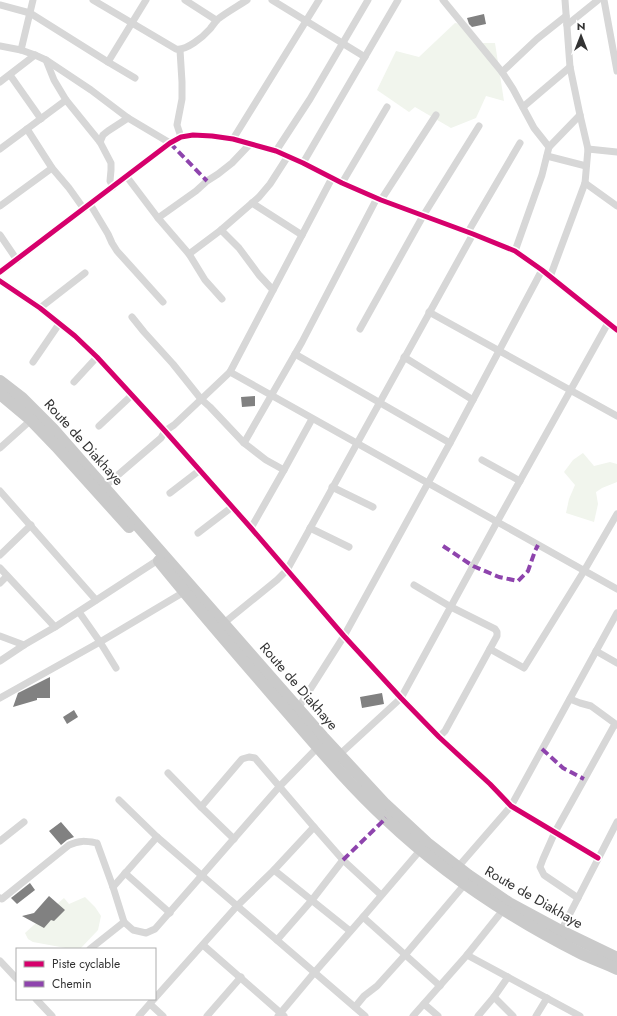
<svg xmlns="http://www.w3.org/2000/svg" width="617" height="1016" viewBox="0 0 617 1016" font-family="Jost,sans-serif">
  <rect width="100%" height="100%" fill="#fff"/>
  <g fill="#f1f5ed">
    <polygon points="455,23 466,25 479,43 495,43 504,101 486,96 476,118 451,128 415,107 409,112 377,90 396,51 419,57"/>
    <polygon points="583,453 594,466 610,462 617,464 617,482 602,488 596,492 598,504 594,522 566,513 569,499 575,485 564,472 573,460"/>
    <polygon points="85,897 95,907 101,916 98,930 80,949 71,949 33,942 28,939 25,933 64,898 69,904"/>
  </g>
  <g fill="#818181">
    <polygon points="484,14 486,24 472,27 469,24 467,18"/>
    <polygon points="255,396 255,406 242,407 241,397"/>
    <polygon points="50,677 50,698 37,698 37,700 13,707 18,693"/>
    <polygon points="382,693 384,704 362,708 360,697"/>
    <polygon points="74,710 78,717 67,724 63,717"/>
    <polygon points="61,822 74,837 67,840 61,845 49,831"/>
    <polygon points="30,883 35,890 17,904 11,898"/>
    <polygon points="49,896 65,910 54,921 51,920 44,928 22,916 34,913"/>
  </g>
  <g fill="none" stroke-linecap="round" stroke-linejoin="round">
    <g stroke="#d7d7d7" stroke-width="7">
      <path d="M93,0l83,49c10,2 27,-12 34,-20 3,-4 5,-7 8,-10 9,-7 20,-13 29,-19"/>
      <polyline points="185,0 216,20"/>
      <polyline points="272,0 365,57"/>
      <polyline points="443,0 502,72"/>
      <polyline points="604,0 617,71"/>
      <polyline points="0,5 30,13 108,62 135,78"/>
      <polyline points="567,25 598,0"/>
      <polyline points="0,46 21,50 35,55 46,60 91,90 128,118 170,143"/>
      <polyline points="21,50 33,0"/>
      <polyline points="180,50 182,82 182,99 177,125 181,137"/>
      <polyline points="46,60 54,80 66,100 100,142 111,163 111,170 110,181 113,187"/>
      <polyline points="108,62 146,0"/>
      <polyline points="10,75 41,119"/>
      <polyline points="0,82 35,55"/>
      <polyline points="523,107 570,67"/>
      <polyline points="27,129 52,168 69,188 84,209"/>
      <polyline points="233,139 319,0"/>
      <polyline points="100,142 103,135 108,131 128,118"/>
      <polyline points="549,147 534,128 513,89 502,72 537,39 566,16"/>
      <polyline points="0,149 66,100"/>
      <polyline points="588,149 617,152"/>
      <polyline points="276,151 310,99 368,0"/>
      <polyline points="547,156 586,166"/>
      <polyline points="303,163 398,0"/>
      <polyline points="127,177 158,218 189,254 205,280 222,299"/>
      <polyline points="342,183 387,107"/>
      <polyline points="585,183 617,206"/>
      <polyline points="381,200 436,115"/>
      <polyline points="252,203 302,235"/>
      <polyline points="90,204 108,234 112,243 117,251 163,302"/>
      <polyline points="0,206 52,168"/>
      <polyline points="158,218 196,191 207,181 218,174 232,163 250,144"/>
      <polyline points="221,230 239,248 259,275 273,290"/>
      <polyline points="468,232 520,143"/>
      <polyline points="0,235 17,260"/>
      <polyline points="515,251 542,175 549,147 580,115"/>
      <polyline points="189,254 221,230 259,197 270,184 288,156"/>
      <polyline points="0,272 170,143 181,137 193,135 212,136 233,139 276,151 303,163 342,183 381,200 473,234 515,251 542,270 617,330"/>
      <polyline points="550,277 585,183 588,149 580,115 570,67 565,0"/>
      <polyline points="0,281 40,308 75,336 97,357 165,431 251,528 344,636 401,698 439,737 490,784 511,806 598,858"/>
      <polyline points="40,308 85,273"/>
      <polyline points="429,312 617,416"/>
      <polyline points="132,317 144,332 173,364 201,399 210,407 244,443 266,460 284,470"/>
      <polyline points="360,329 423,216 479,126"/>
      <polyline points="295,354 450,443"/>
      <polyline points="404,357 473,400"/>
      <polyline points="33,362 59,324"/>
      <polyline points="230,372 617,589"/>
      <polyline points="74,382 97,357"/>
      <polyline points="99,426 132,395"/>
      <polyline points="244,443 302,342 377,198"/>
      <polyline points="0,448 31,420"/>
      <polyline points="482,460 520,481"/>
      <polyline points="104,487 154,444 161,438 165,431 174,425 230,372 332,178"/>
      <polyline points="332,487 373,507"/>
      <polyline points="0,491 96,600"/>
      <polyline points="170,493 200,470"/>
      <polyline points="251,528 284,470 312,419"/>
      <polyline points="310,528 349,547"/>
      <polyline points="198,533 232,507"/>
      <polyline points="0,555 31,525"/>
      <polyline points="0,568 55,627"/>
      <polyline points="0,583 7,576"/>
      <polyline points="414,585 451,607 495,629 497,632 497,636 445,731 439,737"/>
      <polyline points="79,612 100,642 116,668"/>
      <polyline points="224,623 277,580 287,570 473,234"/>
      <polyline points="0,636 24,645"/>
      <polyline points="490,649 524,668 584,571 617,514"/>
      <polyline points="596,651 617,663"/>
      <polyline points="0,661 24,645 55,627 158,560"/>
      <polyline points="0,698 100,642 184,592"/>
      <polyline points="570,699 580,703 591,706 617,725"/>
      <polyline points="297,710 344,636 450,443 542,270"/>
      <polyline points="339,755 401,698 497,522 608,323"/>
      <polyline points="168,773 201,807 234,839"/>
      <polyline points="119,800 157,837 365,1016"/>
      <polyline points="201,807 242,759 249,757 255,758 314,827 343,860 381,895"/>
      <polyline points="0,841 24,822"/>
      <polyline points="458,867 511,806 617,613"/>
      <polyline points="274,870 350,931"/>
      <polyline points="125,873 170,913"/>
      <polyline points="113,887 157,837"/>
      <path d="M0,898l2,1 67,-54c11,-5 16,-4 28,-2l16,44 11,35 9,8 13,3 9,-4 124,-142 39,-40"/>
      <polyline points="578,898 544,875 540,867 543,859 555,832 615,724"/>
      <polyline points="363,917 440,986"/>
      <polyline points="561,931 617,822"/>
      <polyline points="277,940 312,900 343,860"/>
      <polyline points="203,945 284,1016"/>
      <polyline points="90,949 124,922"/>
      <polyline points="467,955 580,1016"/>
      <polyline points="0,961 17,979"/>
      <polyline points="494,997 513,1016"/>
      <polyline points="155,998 237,906 274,870 314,827"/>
      <polyline points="36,999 52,1016"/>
      <polyline points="150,1004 163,1016"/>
      <polyline points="424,1004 438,1016"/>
      <polyline points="355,1007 364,996 377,986 405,955 465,884"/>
      <polyline points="139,1016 154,999"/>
      <polyline points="207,1016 241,977"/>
      <polyline points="278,1016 314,973 363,917 423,847"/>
      <polyline points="413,1016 467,955 503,910"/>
      <polyline points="478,1016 494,997 508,977"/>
      <polyline points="536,1016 547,998"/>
    </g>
    <g stroke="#cacaca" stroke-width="12">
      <polyline points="0,381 22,398 53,429 323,737 385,804 427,843 468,875 509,903 561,931 617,958"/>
      <polyline points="0,394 31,420 56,446 129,527"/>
      <path d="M159,561c38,47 78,93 117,138 36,41 70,83 110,120 57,54 123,98 194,134 12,6 25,10 37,16"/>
    </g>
    <g stroke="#8e44ad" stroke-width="4" stroke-dasharray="8 4" stroke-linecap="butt">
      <polyline points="170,143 207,181"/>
      <polyline points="443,546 473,566 499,577 518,581 528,571 535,551 538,545"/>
      <polyline points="542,749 563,768 584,779"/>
      <polyline points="343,860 386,818"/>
    </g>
    <g stroke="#fff" stroke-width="8">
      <g id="cycleway">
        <polyline points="0,272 170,143 181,137 193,135 212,136 233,139 276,151 303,163 342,183 381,200 473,234 515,251 542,270 617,330"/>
        <polyline points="0,281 40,308 75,336 97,357 165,431 251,528 344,636 401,698 439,737 490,784 511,806 598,858"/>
      </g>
    </g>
    <use href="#cycleway" stroke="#d6006c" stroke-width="5"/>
  </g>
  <g text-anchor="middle" stroke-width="4" stroke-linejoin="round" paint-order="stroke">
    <g font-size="14" fill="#333" stroke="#fff">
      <text transform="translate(84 442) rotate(48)" y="5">Route de Diakhaye</text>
      <text transform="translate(299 686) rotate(49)" y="5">Route de Diakhaye</text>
      <text transform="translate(534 897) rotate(30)" y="5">Route de Diakhaye</text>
    </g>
  </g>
  <rect x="16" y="948" width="140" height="52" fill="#ffffff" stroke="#adadad"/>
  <rect x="24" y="961" width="20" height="6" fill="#d6006c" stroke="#adadad"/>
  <text x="52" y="968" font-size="12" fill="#333333">Piste cyclable</text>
  <rect x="24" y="981" width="20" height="6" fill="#8e44ad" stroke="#adadad"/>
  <text x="52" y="988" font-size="12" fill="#333333">Chemin</text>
  <g transform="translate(581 36)" stroke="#ffffff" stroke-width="3" paint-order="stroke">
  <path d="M0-3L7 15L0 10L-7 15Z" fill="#333333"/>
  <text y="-6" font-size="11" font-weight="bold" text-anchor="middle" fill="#333333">N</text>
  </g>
</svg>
